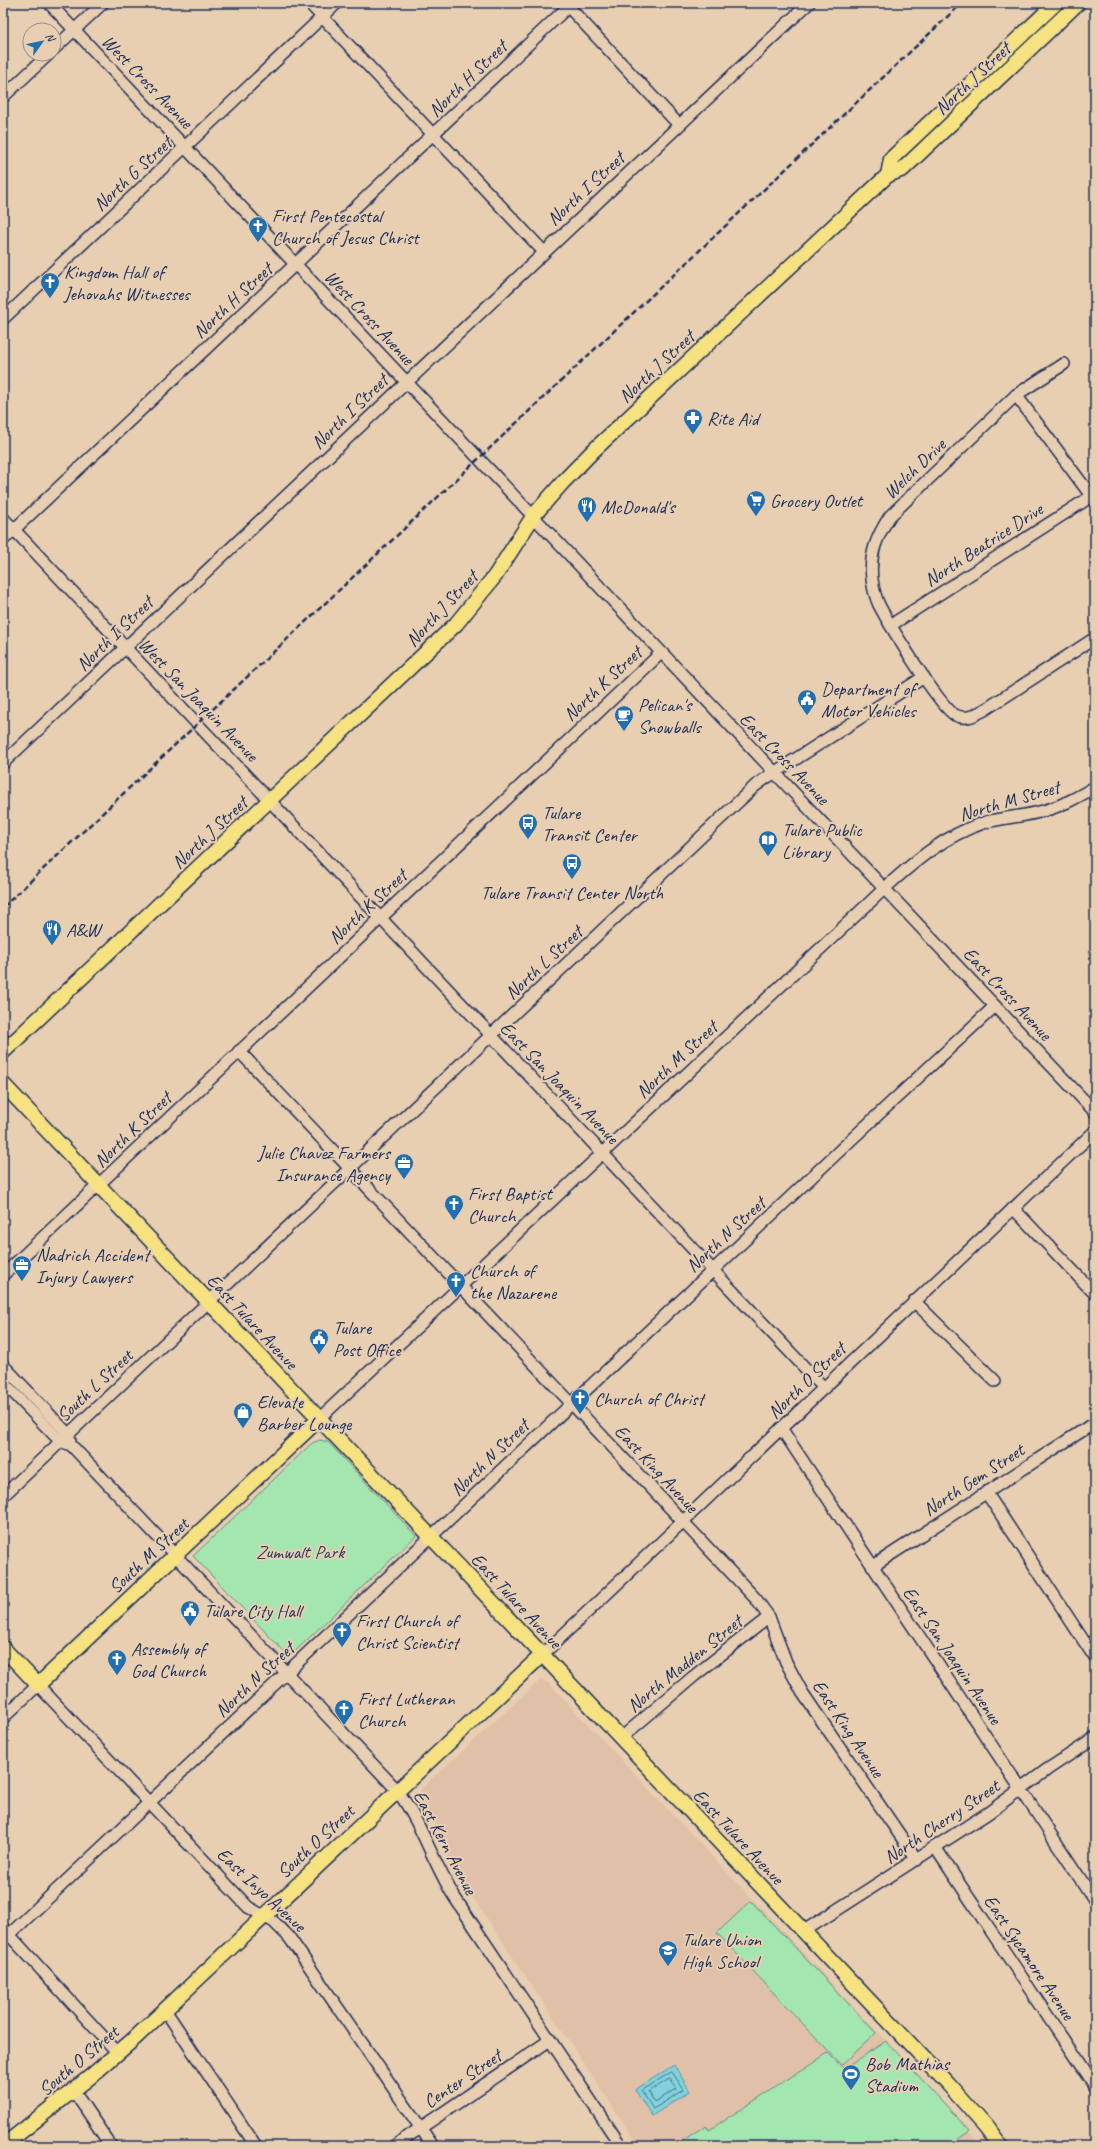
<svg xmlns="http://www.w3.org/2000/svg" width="1098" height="2149" viewBox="0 0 1098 2149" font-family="Caveat,sans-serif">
  <rect width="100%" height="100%" fill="#e9cfb1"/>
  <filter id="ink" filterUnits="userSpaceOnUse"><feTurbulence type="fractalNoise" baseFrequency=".025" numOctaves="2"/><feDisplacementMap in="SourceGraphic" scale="8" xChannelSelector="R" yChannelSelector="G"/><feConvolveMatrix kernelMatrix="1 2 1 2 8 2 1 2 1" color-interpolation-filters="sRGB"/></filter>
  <g filter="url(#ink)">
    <polygon fill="#e0c1a8" points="540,1680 549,1683 954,2113 980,2146 639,2146 470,1893 447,1854 437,1830 420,1798 419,1793 422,1788"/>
    <g fill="#a4e6b0" stroke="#608a87">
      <polygon points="320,1440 328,1442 416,1536 289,1657 193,1556 312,1443"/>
      <polygon points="751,1901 876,2033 842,2065 717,1933"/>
      <polygon points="886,2041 970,2131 948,2146 674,2146 706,2125 709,2130 828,2053 844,2069"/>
    </g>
    <polygon fill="#82d3db" stroke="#5991a9" points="674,2065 690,2091 652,2116 635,2090"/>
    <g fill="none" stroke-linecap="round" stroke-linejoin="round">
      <g stroke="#447190" stroke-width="1">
        <polygon points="672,2072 684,2090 653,2109 642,2091"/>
        <polygon points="670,2079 677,2089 654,2102 649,2092"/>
      </g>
      <g stroke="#1b2f5e" stroke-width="14">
        <g id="minor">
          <polyline points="49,3 1095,1112"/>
          <polyline points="309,3 544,252"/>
          <polyline points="565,3 679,125"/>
          <polyline points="54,49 103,3"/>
          <polyline points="3,97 49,54"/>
          <polyline points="3,319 337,3"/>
          <path d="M1064,364l-48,31 -126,121c-13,20 -21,38 -18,63 1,9 3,17 7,26 10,19 60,101 76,110 12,6 21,-1 31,-6l109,-71"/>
          <polyline points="1016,395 1095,501"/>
          <polyline points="3,518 824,1388"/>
          <polyline points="3,540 572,3"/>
          <polyline points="891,625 1095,494"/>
          <polyline points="3,763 809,3"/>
          <polyline points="239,1051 756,1599 769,1617 786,1662 802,1692 917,1860"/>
          <polyline points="1013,1208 1095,1294"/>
          <polyline points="3,1275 661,653"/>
          <polyline points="914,1301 995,1381"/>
          <polyline points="3,1365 68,1434 70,1440"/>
          <path d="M3,1382l57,59 11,4 326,345c25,34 36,73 58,108l166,248"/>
          <path d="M319,1419l566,-531c30,-27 59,-52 98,-65 20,-6 40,-6 60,-12 19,-5 35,-14 52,-24"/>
          <polyline points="781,1428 1095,1901"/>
          <polyline points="986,1492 1095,1658"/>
          <polyline points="3,1496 755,786 766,778 924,677"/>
          <polyline points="873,1566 1088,1427 1095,1425"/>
          <polyline points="542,1655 1095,1131"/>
          <polyline points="3,1718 38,1685 248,1907 274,1922 289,1937 433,2146"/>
          <polyline points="621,1738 694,1676 769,1617"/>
          <polyline points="935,1847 1095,2087"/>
          <polyline points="3,1928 118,2053"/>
          <polyline points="804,1931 988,1813 1048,1769 1095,1738"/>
          <polyline points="9,1935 853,1138 995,1006"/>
          <polyline points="165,2010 256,2146"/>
          <polyline points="73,2090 111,2146"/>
          <polyline points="394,2146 550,2040"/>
        </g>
      </g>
      <g stroke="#1b2f5e" stroke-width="17">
        <g id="major">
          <polyline points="888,175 891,159 1056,3"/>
          <polyline points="3,1052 456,624 495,576 534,515 563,482 594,450 888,175 903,169 1078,3"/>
          <polyline points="3,1084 949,2085 986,2127 1000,2146"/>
          <polyline points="3,1648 38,1685 319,1419"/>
          <polyline points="3,2146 90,2077 135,2038 542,1655"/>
        </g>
      </g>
      <use href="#minor" stroke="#e9cfb1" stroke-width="11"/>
      <use href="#major" stroke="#f6e281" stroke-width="14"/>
      <polyline stroke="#1b2f5e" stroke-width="2.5" stroke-dasharray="6 3" stroke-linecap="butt" points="3,907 962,3"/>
    </g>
  </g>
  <defs>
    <g id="church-pin" transform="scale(1)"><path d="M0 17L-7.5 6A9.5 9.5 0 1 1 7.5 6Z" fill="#1f6fb2" stroke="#e9cfb1"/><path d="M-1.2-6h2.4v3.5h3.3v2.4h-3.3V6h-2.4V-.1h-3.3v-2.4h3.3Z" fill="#fff"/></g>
    <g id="pharmacy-pin" transform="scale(1)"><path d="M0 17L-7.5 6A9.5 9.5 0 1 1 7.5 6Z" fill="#1f6fb2" stroke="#e9cfb1"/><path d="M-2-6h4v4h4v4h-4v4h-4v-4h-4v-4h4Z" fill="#fff"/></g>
    <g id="supermarket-pin" transform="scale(1)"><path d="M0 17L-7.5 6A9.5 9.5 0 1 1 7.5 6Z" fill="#1f6fb2" stroke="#e9cfb1"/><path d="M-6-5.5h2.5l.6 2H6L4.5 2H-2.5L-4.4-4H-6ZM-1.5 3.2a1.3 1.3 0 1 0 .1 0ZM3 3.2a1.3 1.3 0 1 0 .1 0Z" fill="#fff"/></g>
    <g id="restaurant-pin" transform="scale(1)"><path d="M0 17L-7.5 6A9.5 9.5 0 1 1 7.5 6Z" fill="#1f6fb2" stroke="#e9cfb1"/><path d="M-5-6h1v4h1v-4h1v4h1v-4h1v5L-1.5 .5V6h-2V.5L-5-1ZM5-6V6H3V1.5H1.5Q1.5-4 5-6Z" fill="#fff"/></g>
    <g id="civic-pin" transform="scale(1)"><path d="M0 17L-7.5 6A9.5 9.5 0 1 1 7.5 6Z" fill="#1f6fb2" stroke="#e9cfb1"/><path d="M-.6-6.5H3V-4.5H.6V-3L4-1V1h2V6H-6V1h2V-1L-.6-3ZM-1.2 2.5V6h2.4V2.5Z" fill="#fff"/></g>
    <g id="cafe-pin" transform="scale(1)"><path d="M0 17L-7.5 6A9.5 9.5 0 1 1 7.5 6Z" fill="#1f6fb2" stroke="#e9cfb1"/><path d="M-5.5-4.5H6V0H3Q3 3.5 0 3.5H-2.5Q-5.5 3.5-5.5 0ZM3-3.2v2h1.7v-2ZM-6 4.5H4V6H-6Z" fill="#fff"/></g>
    <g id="bus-pin" transform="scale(1)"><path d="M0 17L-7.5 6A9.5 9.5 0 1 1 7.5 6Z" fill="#1f6fb2" stroke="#e9cfb1"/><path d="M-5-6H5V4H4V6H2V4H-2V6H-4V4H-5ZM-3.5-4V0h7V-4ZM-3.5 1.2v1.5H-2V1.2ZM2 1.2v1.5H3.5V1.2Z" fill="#fff"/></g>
    <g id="library-pin" transform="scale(1)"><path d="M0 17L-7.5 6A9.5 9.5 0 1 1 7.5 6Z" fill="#1f6fb2" stroke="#e9cfb1"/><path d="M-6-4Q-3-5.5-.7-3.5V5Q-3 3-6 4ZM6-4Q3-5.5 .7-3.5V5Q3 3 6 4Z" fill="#fff"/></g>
    <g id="office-pin" transform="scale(1)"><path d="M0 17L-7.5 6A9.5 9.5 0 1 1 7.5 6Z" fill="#1f6fb2" stroke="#e9cfb1"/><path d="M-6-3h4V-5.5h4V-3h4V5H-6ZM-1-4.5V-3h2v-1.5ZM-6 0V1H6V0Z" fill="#fff"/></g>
    <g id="shop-pin" transform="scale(1)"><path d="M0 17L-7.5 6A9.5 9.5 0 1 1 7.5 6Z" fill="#1f6fb2" stroke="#e9cfb1"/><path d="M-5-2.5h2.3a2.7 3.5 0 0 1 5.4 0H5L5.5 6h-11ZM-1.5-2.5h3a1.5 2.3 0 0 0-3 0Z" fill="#fff"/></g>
    <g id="school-pin" transform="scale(1)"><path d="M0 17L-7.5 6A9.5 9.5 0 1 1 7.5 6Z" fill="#1f6fb2" stroke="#e9cfb1"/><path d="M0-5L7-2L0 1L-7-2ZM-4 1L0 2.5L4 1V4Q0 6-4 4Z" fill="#fff"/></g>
    <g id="stadium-pin" transform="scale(1)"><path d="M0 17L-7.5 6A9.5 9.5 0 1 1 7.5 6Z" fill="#1f6fb2" stroke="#e9cfb1"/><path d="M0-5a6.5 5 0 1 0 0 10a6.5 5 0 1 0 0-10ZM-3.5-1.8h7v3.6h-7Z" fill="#fff"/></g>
  </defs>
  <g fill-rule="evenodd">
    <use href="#church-pin" x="258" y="226"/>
    <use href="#church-pin" x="50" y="282"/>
    <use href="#pharmacy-pin" x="693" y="418"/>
    <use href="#supermarket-pin" x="756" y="500"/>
    <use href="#restaurant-pin" x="587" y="506"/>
    <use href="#civic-pin" x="807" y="699"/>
    <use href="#cafe-pin" x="624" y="715"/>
    <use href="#bus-pin" x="528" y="823"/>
    <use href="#library-pin" x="768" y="840"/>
    <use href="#bus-pin" x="572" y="863"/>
    <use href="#restaurant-pin" x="52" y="929"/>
    <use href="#office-pin" x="404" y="1163"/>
    <use href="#church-pin" x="454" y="1204"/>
    <use href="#office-pin" x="22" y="1265"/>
    <use href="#church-pin" x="456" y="1281"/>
    <use href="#civic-pin" x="319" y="1338"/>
    <use href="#church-pin" x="580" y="1398"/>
    <use href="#shop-pin" x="243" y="1412"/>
    <use href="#civic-pin" x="190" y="1610"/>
    <use href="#church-pin" x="342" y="1631"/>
    <use href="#church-pin" x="117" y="1659"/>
    <use href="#church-pin" x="344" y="1709"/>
    <use href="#school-pin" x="668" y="1950"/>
    <use href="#stadium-pin" x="851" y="2074"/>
  </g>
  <g text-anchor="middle" stroke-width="4" stroke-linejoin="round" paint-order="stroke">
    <g font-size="19" fill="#1b2f5e" stroke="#e9cfb1">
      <text transform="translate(467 78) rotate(-44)" y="7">North H Street</text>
      <text transform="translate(972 78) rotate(-43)" y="7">North J Street</text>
      <text transform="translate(148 81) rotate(46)" y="7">West Cross Avenue</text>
      <text transform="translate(132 173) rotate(-43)" y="7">North G Street</text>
      <text transform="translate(585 188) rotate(-43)" y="7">North I Street</text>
      <text transform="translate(232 300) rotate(-43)" y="7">North H Street</text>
      <text transform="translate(370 317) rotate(47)" y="7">West Cross Avenue</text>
      <text transform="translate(656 366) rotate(-43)" y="7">North J Street</text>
      <text transform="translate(349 411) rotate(-44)" y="7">North I Street</text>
      <text transform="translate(914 468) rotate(-44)" y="7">Welch Drive</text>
      <text transform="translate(983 544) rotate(-33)" y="7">North Beatrice Drive</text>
      <text transform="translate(441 608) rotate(-47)" y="7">North J Street</text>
      <text transform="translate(114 633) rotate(-44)" y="7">North I Street</text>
      <text transform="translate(602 683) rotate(-43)" y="7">North K Street</text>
      <text transform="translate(199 699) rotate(46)" y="7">West San Joaquin Avenue</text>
      <text transform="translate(785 758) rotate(46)" y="7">East Cross Avenue</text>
      <text transform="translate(1009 800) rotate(-16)" y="7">North M Street</text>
      <text transform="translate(209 832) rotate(-43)" y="7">North J Street</text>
      <text transform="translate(367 906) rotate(-43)" y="7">North K Street</text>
      <text transform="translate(543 962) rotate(-43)" y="7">North L Street</text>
      <text transform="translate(1008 993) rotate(47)" y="7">East Cross Avenue</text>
      <text transform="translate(676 1059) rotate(-43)" y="7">North M Street</text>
      <text transform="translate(560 1082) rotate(46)" y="7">East San Joaquin Avenue</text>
      <text transform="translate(132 1129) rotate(-44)" y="7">North K Street</text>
      <text transform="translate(725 1234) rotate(-43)" y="7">North N Street</text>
      <text transform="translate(253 1321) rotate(47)" y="7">East Tulare Avenue</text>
      <text transform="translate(806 1380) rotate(-44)" y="7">North O Street</text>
      <text transform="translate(94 1385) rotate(-43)" y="7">South L Street</text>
      <text transform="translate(489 1457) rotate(-44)" y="7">North N Street</text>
      <text transform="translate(657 1468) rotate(47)" y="7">East King Avenue</text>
      <text transform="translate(973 1479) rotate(-33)" y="7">North Gem Street</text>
      <text transform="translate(148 1555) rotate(-43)" y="7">South M Street</text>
      <text transform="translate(517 1600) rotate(47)" y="7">East Tulare Avenue</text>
      <text transform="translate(953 1655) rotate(56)" y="7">East San Joaquin Avenue</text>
      <text transform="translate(684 1663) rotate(-39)" y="7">North Madden Street</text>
      <text transform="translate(254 1679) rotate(-43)" y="7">North N Street</text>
      <text transform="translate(849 1728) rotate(56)" y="7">East King Avenue</text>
      <text transform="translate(941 1821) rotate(-34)" y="7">North Cherry Street</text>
      <text transform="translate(739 1836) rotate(47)" y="7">East Tulare Avenue</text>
      <text transform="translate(315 1841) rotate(-43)" y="7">South O Street</text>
      <text transform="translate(446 1842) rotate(62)" y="7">East Kern Avenue</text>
      <text transform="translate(262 1889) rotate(43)" y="7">East Inyo Avenue</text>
      <text transform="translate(1030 1957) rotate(56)" y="7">East Sycamore Avenue</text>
      <text transform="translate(78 2060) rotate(-40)" y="7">South O Street</text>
      <text transform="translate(462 2078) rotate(-34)" y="7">Center Street</text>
    </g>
    <g font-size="19" fill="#1b2f5e" stroke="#e9cfb1" text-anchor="start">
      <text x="272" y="222">First Pentecostal<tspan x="272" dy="22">Church of Jesus Christ</tspan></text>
      <text x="64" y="278">Kingdom Hall of<tspan x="64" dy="22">Jehovahs Witnesses</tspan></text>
      <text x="707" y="425">Rite Aid</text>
      <text x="770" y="507">Grocery Outlet</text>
      <text x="601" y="513">McDonald's</text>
      <text x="821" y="695">Department of<tspan x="821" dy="22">Motor Vehicles</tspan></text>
      <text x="638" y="711">Pelican's<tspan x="638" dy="22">Snowballs</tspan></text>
      <text x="542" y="819">Tulare<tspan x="542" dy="22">Transit Center</tspan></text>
      <text x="782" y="836">Tulare Public<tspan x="782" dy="22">Library</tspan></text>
      <text x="572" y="899" text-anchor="middle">Tulare Transit Center North</text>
      <text x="66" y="936">A&amp;W</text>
      <text x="390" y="1159" text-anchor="end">Julie Chavez Farmers<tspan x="390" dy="22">Insurance Agency</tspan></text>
      <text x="468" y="1200">First Baptist<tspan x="468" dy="22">Church</tspan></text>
      <text x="36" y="1261">Nadrich Accident<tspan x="36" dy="22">Injury Lawyers</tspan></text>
      <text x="470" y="1277">Church of<tspan x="470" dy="22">the Nazarene</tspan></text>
      <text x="333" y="1334">Tulare<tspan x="333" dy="22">Post Office</tspan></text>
      <text x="594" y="1405">Church of Christ</text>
      <text x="257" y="1408">Elevate<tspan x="257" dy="22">Barber Lounge</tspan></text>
      <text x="204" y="1617">Tulare City Hall</text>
      <text x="356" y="1627">First Church of<tspan x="356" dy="22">Christ Scientist</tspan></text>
      <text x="131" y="1655">Assembly of<tspan x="131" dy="22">God Church</tspan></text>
      <text x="358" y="1705">First Lutheran<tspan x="358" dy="22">Church</tspan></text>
      <text x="682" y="1946">Tulare Union<tspan x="682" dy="22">High School</tspan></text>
      <text x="865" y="2070">Bob Mathias<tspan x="865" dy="22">Stadium</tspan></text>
    </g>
    <g font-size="19" fill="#294166" stroke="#e9cfb1">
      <text x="300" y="1558">Zumwalt Park</text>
    </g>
  </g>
  <rect width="1098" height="2149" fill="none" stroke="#e9cfb1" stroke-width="16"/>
  <rect x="8" y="8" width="1082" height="2133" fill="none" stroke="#1b2f5e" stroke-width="1.5" filter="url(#ink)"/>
  <g transform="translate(42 42) rotate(57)"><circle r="19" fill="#e9cfb1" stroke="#978f90"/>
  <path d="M0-3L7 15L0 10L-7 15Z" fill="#1f6fb2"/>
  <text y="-6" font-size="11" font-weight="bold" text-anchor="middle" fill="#1b2f5e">N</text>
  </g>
</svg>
